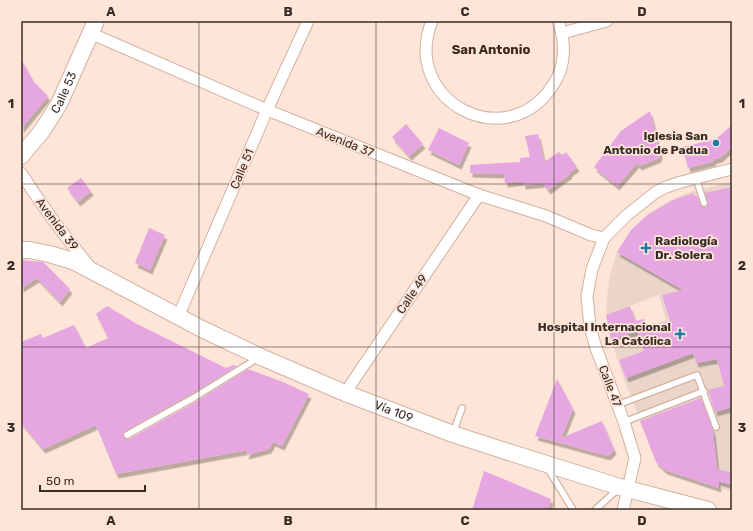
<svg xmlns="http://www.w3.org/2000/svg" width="753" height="531" viewBox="0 0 753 531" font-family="Rubik,sans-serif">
  <defs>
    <filter id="shadow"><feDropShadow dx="2.5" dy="4.5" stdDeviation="0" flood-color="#0004"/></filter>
  </defs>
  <rect width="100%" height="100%" fill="#ffe5d8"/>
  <polygon fill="#ebd5c9" points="732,182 732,492 719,488 713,432 640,421 625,382 611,340 666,320 659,295 606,315 607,296 610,275 617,252 683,290 693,274 647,214 673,199 693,191"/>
  <g fill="#e5a6e2" filter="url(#shadow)">
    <polygon points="21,59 34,82 48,96 21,129"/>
    <polygon points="650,111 660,153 659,158 639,166 637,163 617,186 594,167 621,131"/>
    <polygon points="406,124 423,144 409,156 392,137"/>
    <polygon points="732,125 732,147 720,158 715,159 712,162 688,168 682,147 716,139"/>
    <polygon points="439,128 469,143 459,165 428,150"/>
    <polygon points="538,134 544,162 559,152 562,155 566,152 577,167 569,173 570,174 548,190 543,183 523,185 523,181 505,183 504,174 470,173 470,165 520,162 520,158 530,157 525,136"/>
    <polygon points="81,178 91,191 78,202 67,188"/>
    <polygon points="732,187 732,407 715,412 708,390 724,386 717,359 696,363 693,353 626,378 619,360 644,351 637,331 611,340 606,315 630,306 635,321 644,319 647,329 670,321 662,295 683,290 617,252 631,230 646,216 673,200 694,193 694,196 697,196 701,206 706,207 708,204 705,193"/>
    <polygon points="149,228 165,235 150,270 135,263"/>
    <polygon points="21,260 43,262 70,289 60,302 37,278 21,288"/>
    <polygon points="107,306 137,324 226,368 233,365 237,366 193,393 125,431 123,435 125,438 129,439 197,401 248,369 283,382 309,394 282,446 273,442 269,449 246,455 248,450 116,474 96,425 43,449 21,423 21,342 41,334 43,338 74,325 86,348 108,338 96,314"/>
    <polygon points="557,379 573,409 561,438 602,421 614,450 608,456 535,436"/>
    <polygon points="701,398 713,431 717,469 732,473 732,485 718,481 719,488 665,470 656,462 640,421"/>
    <polygon points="484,471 551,499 548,510 472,510"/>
  </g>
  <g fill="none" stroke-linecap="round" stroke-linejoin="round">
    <g stroke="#d1b2a2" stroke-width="8">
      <g id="lane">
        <polyline points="696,178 704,203"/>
        <polyline points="617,405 697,375 716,427"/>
        <polyline points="624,422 704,391"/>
        <polyline points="453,433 462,408"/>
        <polyline points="127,435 195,397 258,358"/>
        <polyline points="548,469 572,508"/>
        <polyline points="595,510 618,489"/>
      </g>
    </g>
    <g stroke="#d1b2a2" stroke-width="13">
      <g id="street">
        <path d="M432,21c-32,80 75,136 121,64 13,-19 13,-43 5,-64"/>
        <polyline points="90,33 267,110 479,195 546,216 591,235 604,238"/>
        <polyline points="562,33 607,21"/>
        <path d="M21,173c21,33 44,64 69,94"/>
        <polyline points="178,317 267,110 308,21"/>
        <polyline points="345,393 479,195"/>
        <polyline points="623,510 635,458 624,422 596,348 590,327 587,296 592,269 604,238 627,215 656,192 666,187 681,182 732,169"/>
      </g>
    </g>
    <g stroke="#d1b2a2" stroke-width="18">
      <g id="secondary">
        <path id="s1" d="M21,156l21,-25 17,-27 37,-83"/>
        <path id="s2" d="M21,250h9l19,4 24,7 129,68 59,28 84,36 108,41 46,15 121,38 88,23"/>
      </g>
    </g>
    <use href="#lane" stroke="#fff" stroke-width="5.5"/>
    <use href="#street" stroke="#fff" stroke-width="11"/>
    <use href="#secondary" stroke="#fff" stroke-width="16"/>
  </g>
  <path fill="none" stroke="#372b25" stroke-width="1" stroke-opacity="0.55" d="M199,21v489M376,21v489M554,21v489M21,184h711M21,347h711"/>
  <g fill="#217aa9" stroke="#ffe5d8" stroke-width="1.5">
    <circle cx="716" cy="143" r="4"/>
    <path d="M644 242h4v4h4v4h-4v4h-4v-4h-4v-4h4z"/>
    <path d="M678 328h4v4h4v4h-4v4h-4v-4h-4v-4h4z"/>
  </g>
  <g text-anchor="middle" stroke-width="3.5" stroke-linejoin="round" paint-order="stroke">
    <g font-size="12" fill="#372b25" stroke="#ffe5d8">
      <text dy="4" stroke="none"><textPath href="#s1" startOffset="77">Calle 53</textPath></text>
      <text transform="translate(345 142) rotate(22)" y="4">Avenida 37</text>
      <text transform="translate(242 169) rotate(-67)" y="4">Calle 51</text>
      <text transform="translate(57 224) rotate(53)" y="4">Avenida 39</text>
      <text transform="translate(412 294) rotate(-56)" y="4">Calle 49</text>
      <text transform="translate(610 386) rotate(69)" y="4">Calle 47</text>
      <text dy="4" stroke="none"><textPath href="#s2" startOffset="408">Vía 109</textPath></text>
    </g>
    <g font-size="12" font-weight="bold" fill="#372b25" stroke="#ffe5d8" text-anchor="end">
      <text x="708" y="140">Iglesia San<tspan x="708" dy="14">Antonio de Padua</tspan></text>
      <text x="655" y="245" text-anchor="start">Radiología<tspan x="655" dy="14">Dr. Solera</tspan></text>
      <text x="671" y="331">Hospital Internacional<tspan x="671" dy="14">La Católica</tspan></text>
    </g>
    <g font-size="13" font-weight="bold" fill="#40281b" stroke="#ffe5d8">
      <text x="491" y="54">San Antonio</text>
    </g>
  </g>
  <rect width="753" height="531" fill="none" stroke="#ffe5d8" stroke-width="44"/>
  <path d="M40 485v6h105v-6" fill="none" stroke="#372b25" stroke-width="2"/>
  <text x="46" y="485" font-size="12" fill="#372b25" stroke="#ffe5d8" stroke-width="3" paint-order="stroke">50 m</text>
  <rect x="22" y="22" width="709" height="487" fill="none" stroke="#372b25" stroke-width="1.5"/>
  <g font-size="13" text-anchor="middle" font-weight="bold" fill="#372b25">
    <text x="111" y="16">A</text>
    <text x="288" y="16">B</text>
    <text x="465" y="16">C</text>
    <text x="642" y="16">D</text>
    <text x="11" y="108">1</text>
    <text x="742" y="108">1</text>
    <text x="11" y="270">2</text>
    <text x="742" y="270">2</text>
    <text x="11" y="432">3</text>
    <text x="742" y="432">3</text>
    <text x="111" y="525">A</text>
    <text x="288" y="525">B</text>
    <text x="465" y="525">C</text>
    <text x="642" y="525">D</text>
  </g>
</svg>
